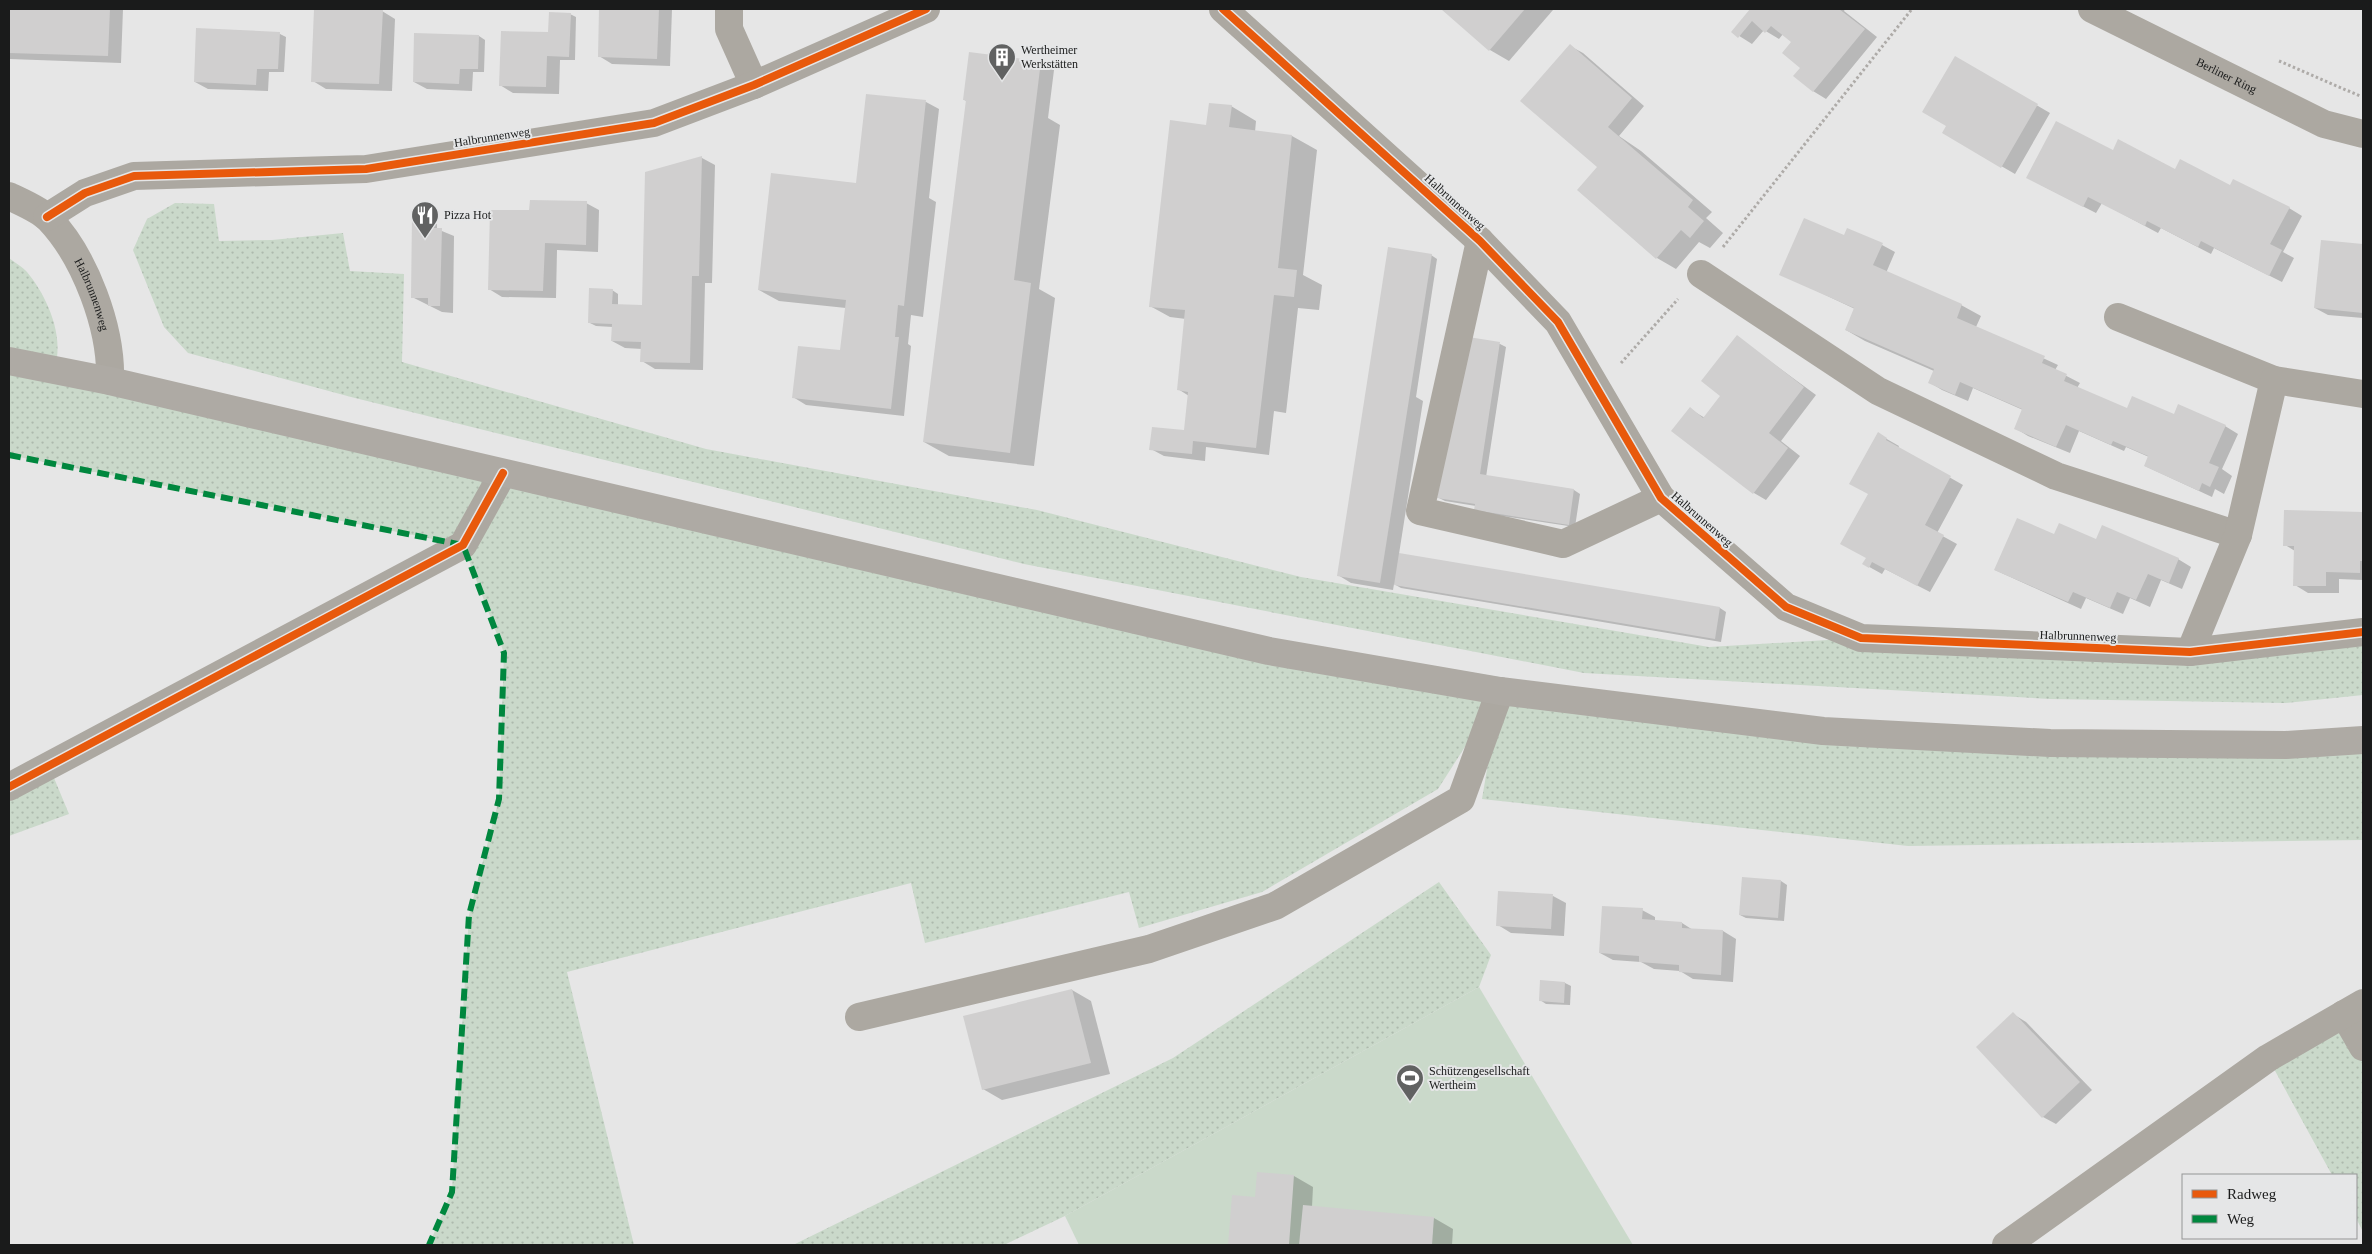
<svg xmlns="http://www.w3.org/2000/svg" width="2372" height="1254" viewBox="0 0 2372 1254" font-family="'Times New Roman',serif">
  <defs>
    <pattern id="grass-dots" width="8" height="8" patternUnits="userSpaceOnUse" patternTransform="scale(1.25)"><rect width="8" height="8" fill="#cad9ca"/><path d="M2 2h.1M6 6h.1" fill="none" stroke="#adbaad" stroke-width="1.8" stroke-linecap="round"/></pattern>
  </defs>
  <rect width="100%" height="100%" fill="#e6e6e6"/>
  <g fill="url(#grass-dots)">
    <polygon points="175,203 214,204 219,241 272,240 343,233 350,271 404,274 402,362 706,449 1037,510 1301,577 1709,647 1861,638 2190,652 2363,632 2363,695 2285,703 2050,699 1584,673 1024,564 351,397 188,353 164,327 133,250 147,219"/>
    <path d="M9,258c6,5 14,9 18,14 19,23 34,57 30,86l-48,-11z"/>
    <polygon points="9,361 1084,608 1823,731 2363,740 2363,840 1908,846 1482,799 1500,692 1438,789 1262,892 1139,928 1129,892 925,943 911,883 567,972 634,1245 429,1245 452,1191 469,915 499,799 504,653 463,545 9,455"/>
    <polygon points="49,766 69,814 9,836 9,779"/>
    <polygon points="1439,882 1491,955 1479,987 1065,1216 1004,1245 793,1245 1173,1058"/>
    <polygon points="2363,1003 2363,1232 2356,1218 2356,1175 2332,1175 2268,1058"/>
  </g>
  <polygon fill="#cad9ca" points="1479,987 1633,1245 1079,1245 1065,1216"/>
  <g fill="#0003">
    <polygon points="9,9 123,9 121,63 9,59"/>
    <polygon points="316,9 382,11 395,19 392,91 326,89 313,81"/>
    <polygon points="601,9 672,9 670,66 612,64 599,56"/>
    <polygon points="1442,9 1551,9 1553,10 1509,61 1490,50"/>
    <polygon points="1752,9 1845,9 1844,11 1877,37 1826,99 1813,91 1793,42 1783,34 1779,39 1764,30 1752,44 1733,32"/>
    <polygon points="570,14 576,17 575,60 560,60 559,94 513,93 500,85"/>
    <polygon points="280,34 286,37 284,72 269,72 268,91 208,89 195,82"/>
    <polygon points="479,36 485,40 484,72 473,72 472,91 427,89 414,82"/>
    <polygon points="1570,46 1583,53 1644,106 1619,136 1641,151 1712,212 1706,218 1723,233 1710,248 1699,242 1676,269 1657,258 1599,167"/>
    <polygon points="1956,58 2050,113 2015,174 1944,133 1948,125"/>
    <polygon points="1041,62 1054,70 1048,118 1060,125 1039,289 1055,298 1034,466 949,456 924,442 967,101 964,100"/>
    <polygon points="867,95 926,102 939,109 929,198 936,202 923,317 911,315 908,344 911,346 904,416 806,405 793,397 841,351 846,308 779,301 759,290 857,184"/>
    <polygon points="1231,106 1256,121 1255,132 1292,136 1317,150 1303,275 1322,285 1319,310 1298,308 1286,413 1274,411 1269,455 1206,447 1205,461 1164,456 1151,449 1185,432 1189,396 1178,389 1186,319 1170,317 1150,306 1207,126"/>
    <polygon points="2113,152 2230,187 2289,208 2302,216 2283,252 2294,258 2282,282 2214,248 2211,254 2161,228 2158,233 2102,203 2096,213 2041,185"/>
    <polygon points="702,158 715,165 712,283 705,283 703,370 655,369 642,361 642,349 625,348 612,341 613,327 596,326 590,323 612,290 618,294 618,305 643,306 646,173"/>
    <polygon points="586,203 599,210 598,252 557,250 556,298 502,297 489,289 531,212"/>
    <polygon points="424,217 437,224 437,229 454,236 453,313 442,312 412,297"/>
    <polygon points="1844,237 1882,245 1895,252 1886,273 1961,305 1981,316 1976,327 2058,365 2055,370 2080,383 2077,388 2128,410 2225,426 2238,434 2222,469 2232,476 2224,494 2215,489 2212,497 2145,466 2149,457 2126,447 2124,451 2079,431 2070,453 2028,436 2015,428 2023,410 1973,388 1968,401 1942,390 1929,382 1934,371 1865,341 1846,330 1855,309 1781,274"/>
    <polygon points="2322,241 2363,245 2363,318 2328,315 2315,308"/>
    <polygon points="1431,255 1437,259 1416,397 1423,401 1399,554 1720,608 1726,612 1721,642 1401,588 1394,584 1393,590 1351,583 1338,575"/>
    <polygon points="1463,337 1500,344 1506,347 1486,477 1574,490 1580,494 1575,527 1482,513 1476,506 1445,501 1439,498"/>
    <polygon points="1737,337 1816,395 1781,441 1800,456 1766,500 1754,493 1690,409 1705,418 1722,396"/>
    <polygon points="1878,434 1899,446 1898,448 1963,485 1937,533 1957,544 1930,592 1885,569 1882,574 1864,564 1867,558 1869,494"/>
    <polygon points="2363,495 2363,580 2339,579 2339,593 2308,593 2295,585 2295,551 2285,545 2363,513"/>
    <polygon points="2055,536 2096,541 2178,559 2191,567 2182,589 2161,580 2150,607 2130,598 2123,614 2086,598 2081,609 1995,570"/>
    <polygon points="1781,881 1787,885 1784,921 1746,918 1740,915"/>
    <polygon points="1553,896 1566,903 1564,936 1511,933 1498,925"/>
    <polygon points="1642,910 1655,917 1655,921 1682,923 1693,930 1723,931 1736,939 1733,982 1693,979 1680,971 1654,969 1641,962 1613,960 1600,953"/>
    <polygon points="1541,981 1565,983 1571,986 1570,1005 1546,1004 1540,1000"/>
    <polygon points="1072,990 1091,1001 1110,1074 1002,1100 983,1089"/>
    <polygon points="2013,1014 2026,1022 2092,1090 2056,1124 2043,1117"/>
    <polygon points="1258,1174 1294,1176 1313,1187 1312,1207 1434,1218 1453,1229 1452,1245 1229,1245 1233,1196 1256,1198"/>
  </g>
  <g fill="#d0cfcf">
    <polygon points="9,9 110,9 108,56 9,53"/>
    <polygon points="314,9 383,10 379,84 311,82"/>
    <polygon points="599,9 659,9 657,59 598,57"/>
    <polygon points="1441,9 1525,9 1489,51"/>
    <polygon points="1750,9 1839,9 1865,29 1813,92 1793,76 1800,68 1782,53 1791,42 1771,26 1765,33 1752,21 1738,38 1731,32"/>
    <polygon points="549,12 571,13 569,57 547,56 546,87 499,86 501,31 548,32"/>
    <polygon points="196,28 280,32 278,69 257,69 256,85 194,82"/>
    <polygon points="414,33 479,35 478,69 460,69 459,84 413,82"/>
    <polygon points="1570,44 1632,98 1608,127 1693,200 1688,207 1704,221 1690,238 1681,230 1656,259 1577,190 1597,167 1520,101"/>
    <polygon points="969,52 1041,61 1014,280 1031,283 1010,453 923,442 966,100 963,100"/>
    <polygon points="1955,56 2038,104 2001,168 1942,133 1946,126 1922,112"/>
    <polygon points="866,94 926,100 904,306 898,305 895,337 899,337 891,409 792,398 798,346 840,350 846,300 758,290 771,173 856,183"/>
    <polygon points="1209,103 1232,105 1229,127 1292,135 1278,268 1297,270 1294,297 1274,295 1256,448 1193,441 1192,454 1149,450 1152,427 1184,430 1188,392 1177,390 1185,310 1149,307 1170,120 1206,125"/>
    <polygon points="2056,121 2113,150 2118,139 2175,169 2180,159 2230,185 2233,179 2290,207 2270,244 2282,250 2269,276 2201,241 2198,247 2147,221 2145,226 2088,197 2083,207 2026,178"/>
    <polygon points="702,156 699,276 692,276 690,363 640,362 641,342 611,341 612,324 588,323 589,288 613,289 612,304 642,305 645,172"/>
    <polygon points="530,200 587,201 586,245 545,243 543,291 488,290 490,210 529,210"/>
    <polygon points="412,215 425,216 425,228 442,228 440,306 428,306 428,298 411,298"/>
    <polygon points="1804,218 1844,235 1847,228 1883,243 1873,265 1962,304 1957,318 2045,356 2042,363 2067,374 2064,381 2127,408 2132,396 2174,414 2178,404 2226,425 2209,463 2219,467 2210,487 2202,483 2199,491 2144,466 2148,456 2113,441 2111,445 2066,425 2056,447 2014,429 2022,409 1960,382 1955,395 1928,383 1934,369 1845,330 1854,308 1779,275"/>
    <polygon points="2321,240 2363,244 2363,313 2314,308"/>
    <polygon points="1388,247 1432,254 1380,583 1337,576"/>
    <polygon points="1737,335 1804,387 1769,433 1788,448 1753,494 1671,431 1690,407 1703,418 1720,396 1701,381"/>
    <polygon points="1462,336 1500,342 1480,474 1574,489 1569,525 1474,510 1475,504 1437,498"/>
    <polygon points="1878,432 1887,438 1886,440 1951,476 1925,525 1944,535 1917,586 1872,562 1869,568 1862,564 1866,558 1840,544 1868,494 1849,484"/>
    <polygon points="2284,510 2363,512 2363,561 2360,561 2360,573 2326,572 2326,586 2293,586 2294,546 2283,546"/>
    <polygon points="2017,518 2054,534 2059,523 2096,539 2102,525 2179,558 2169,583 2148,574 2136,600 2117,592 2110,608 2073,592 2068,602 1994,570"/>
    <polygon points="1399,553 1720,607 1715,639 1394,585"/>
    <polygon points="1742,877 1781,880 1778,918 1739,915"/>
    <polygon points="1498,891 1553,894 1551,929 1496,926"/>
    <polygon points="1602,906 1643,908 1642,919 1682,922 1682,928 1723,930 1721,975 1679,972 1679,965 1639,962 1639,956 1599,953"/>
    <polygon points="1540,980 1565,982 1564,1003 1539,1001"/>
    <polygon points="1072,989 1091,1063 982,1090 963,1016"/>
    <polygon points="2013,1012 2080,1082 2042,1118 1976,1047"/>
    <polygon points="1257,1172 1294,1175 1289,1245 1228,1245 1232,1195 1255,1197"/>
    <polygon points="1303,1205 1434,1217 1432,1245 1299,1245"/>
  </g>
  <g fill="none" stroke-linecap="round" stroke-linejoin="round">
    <g stroke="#aeaba8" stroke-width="3" stroke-dasharray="2.5 2.5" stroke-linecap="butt">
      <polyline points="2279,61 2360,96"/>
      <polyline points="1723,247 1912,9"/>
      <polyline points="1621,363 1678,299"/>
    </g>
    <g stroke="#aca8a1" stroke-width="28">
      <polyline points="729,9 729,29 754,85"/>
      <polyline points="1223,9 1480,241 1558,322 1661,498 1786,607 1861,638 2190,652 2363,632"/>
      <path id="s1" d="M2092,9l232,115 39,10"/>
      <path id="s2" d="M9,196c12,6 30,13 40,23 36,38 63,109 61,162"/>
      <polyline points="47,217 85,193 134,176 366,169 654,123 754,85 926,9"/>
      <polyline points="1480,241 1420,511 1563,544 1661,498"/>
      <polyline points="1701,274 1878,391 2056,476 2238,535"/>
      <polyline points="2118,317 2274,380"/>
      <polyline points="2190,652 2238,535 2274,380 2363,394"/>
      <polyline points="9,787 463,545 503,473"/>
      <polyline points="2344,1014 2363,1047"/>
      <polyline points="859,1017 1149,949 1275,906 1461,799 1500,691"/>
      <polyline points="2006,1245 2268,1058 2363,1003"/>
    </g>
    <polyline stroke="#aeaaa4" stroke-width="28" points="9,361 110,381 1269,651 1500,691 1823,731 2050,743 2286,745 2363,740"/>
    <polyline stroke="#00873e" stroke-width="6" stroke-dasharray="12 6" stroke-linecap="butt" points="9,455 463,545 504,653 499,799 469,915 452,1192 429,1245"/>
    <g stroke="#e5e6e7" stroke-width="11">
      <g id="cycleway">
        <polyline points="1223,9 1480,241 1558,322 1661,498 1786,607 1861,638 2190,652 2363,632"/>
        <polyline points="47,217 85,193 134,176 366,169 654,123 754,85 926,9"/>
        <polyline points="9,787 463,545 503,473"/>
      </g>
    </g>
    <use href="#cycleway" stroke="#e8590c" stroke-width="8"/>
  </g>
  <defs>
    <g id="building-pin" transform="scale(1.4375)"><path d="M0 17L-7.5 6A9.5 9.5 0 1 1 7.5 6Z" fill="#616262" stroke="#e5e6e7"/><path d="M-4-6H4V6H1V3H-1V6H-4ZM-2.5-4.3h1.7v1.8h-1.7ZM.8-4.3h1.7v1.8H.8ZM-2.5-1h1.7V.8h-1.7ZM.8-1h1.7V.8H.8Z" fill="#fff"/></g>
    <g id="restaurant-pin" transform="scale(1.4375)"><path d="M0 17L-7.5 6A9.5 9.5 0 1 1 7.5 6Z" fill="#616262" stroke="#e5e6e7"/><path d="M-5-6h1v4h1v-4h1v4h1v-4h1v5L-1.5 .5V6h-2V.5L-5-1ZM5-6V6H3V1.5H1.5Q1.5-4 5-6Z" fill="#fff"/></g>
    <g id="stadium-pin" transform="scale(1.4375)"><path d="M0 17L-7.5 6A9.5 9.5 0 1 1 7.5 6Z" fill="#616262" stroke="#e5e6e7"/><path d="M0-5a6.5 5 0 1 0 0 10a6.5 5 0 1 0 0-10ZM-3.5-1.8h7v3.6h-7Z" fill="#fff"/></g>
  </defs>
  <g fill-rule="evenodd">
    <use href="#building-pin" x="1002" y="57"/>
    <use href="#restaurant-pin" x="425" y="215"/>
    <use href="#stadium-pin" x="1410" y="1078"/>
  </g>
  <g text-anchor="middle" stroke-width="4" stroke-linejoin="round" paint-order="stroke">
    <g font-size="12" fill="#1a1b1b" stroke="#e5e6e7" text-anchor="start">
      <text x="1021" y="54">Wertheimer<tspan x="1021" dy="14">Werkstätten</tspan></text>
      <text x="444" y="219">Pizza Hot</text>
      <text x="1429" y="1075">Schützengesellschaft<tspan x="1429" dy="14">Wertheim</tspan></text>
    </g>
    <g font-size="12" fill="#1a1b1b" stroke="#e5e6e7">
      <text dy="4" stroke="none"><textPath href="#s1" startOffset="150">Berliner Ring</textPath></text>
      <text transform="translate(492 137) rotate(-9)" y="4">Halbrunnenweg</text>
      <text transform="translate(1455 202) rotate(42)" y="4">Halbrunnenweg</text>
      <text dy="4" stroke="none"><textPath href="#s2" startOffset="134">Halbrunnenweg</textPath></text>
      <text transform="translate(1702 519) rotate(41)" y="4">Halbrunnenweg</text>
      <text transform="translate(2078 636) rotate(2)" y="4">Halbrunnenweg</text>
    </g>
  </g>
  <rect width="2372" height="1254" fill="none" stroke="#1a1b1b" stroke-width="20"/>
  <rect x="2182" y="1174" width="175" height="65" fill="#e5e6e7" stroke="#949595"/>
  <rect x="2192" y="1190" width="25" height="8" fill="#e8590c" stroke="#949595"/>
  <text x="2227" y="1199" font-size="15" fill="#1a1b1b">Radweg</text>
  <rect x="2192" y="1215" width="25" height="8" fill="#00873e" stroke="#949595"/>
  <text x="2227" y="1224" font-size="15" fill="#1a1b1b">Weg</text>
</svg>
